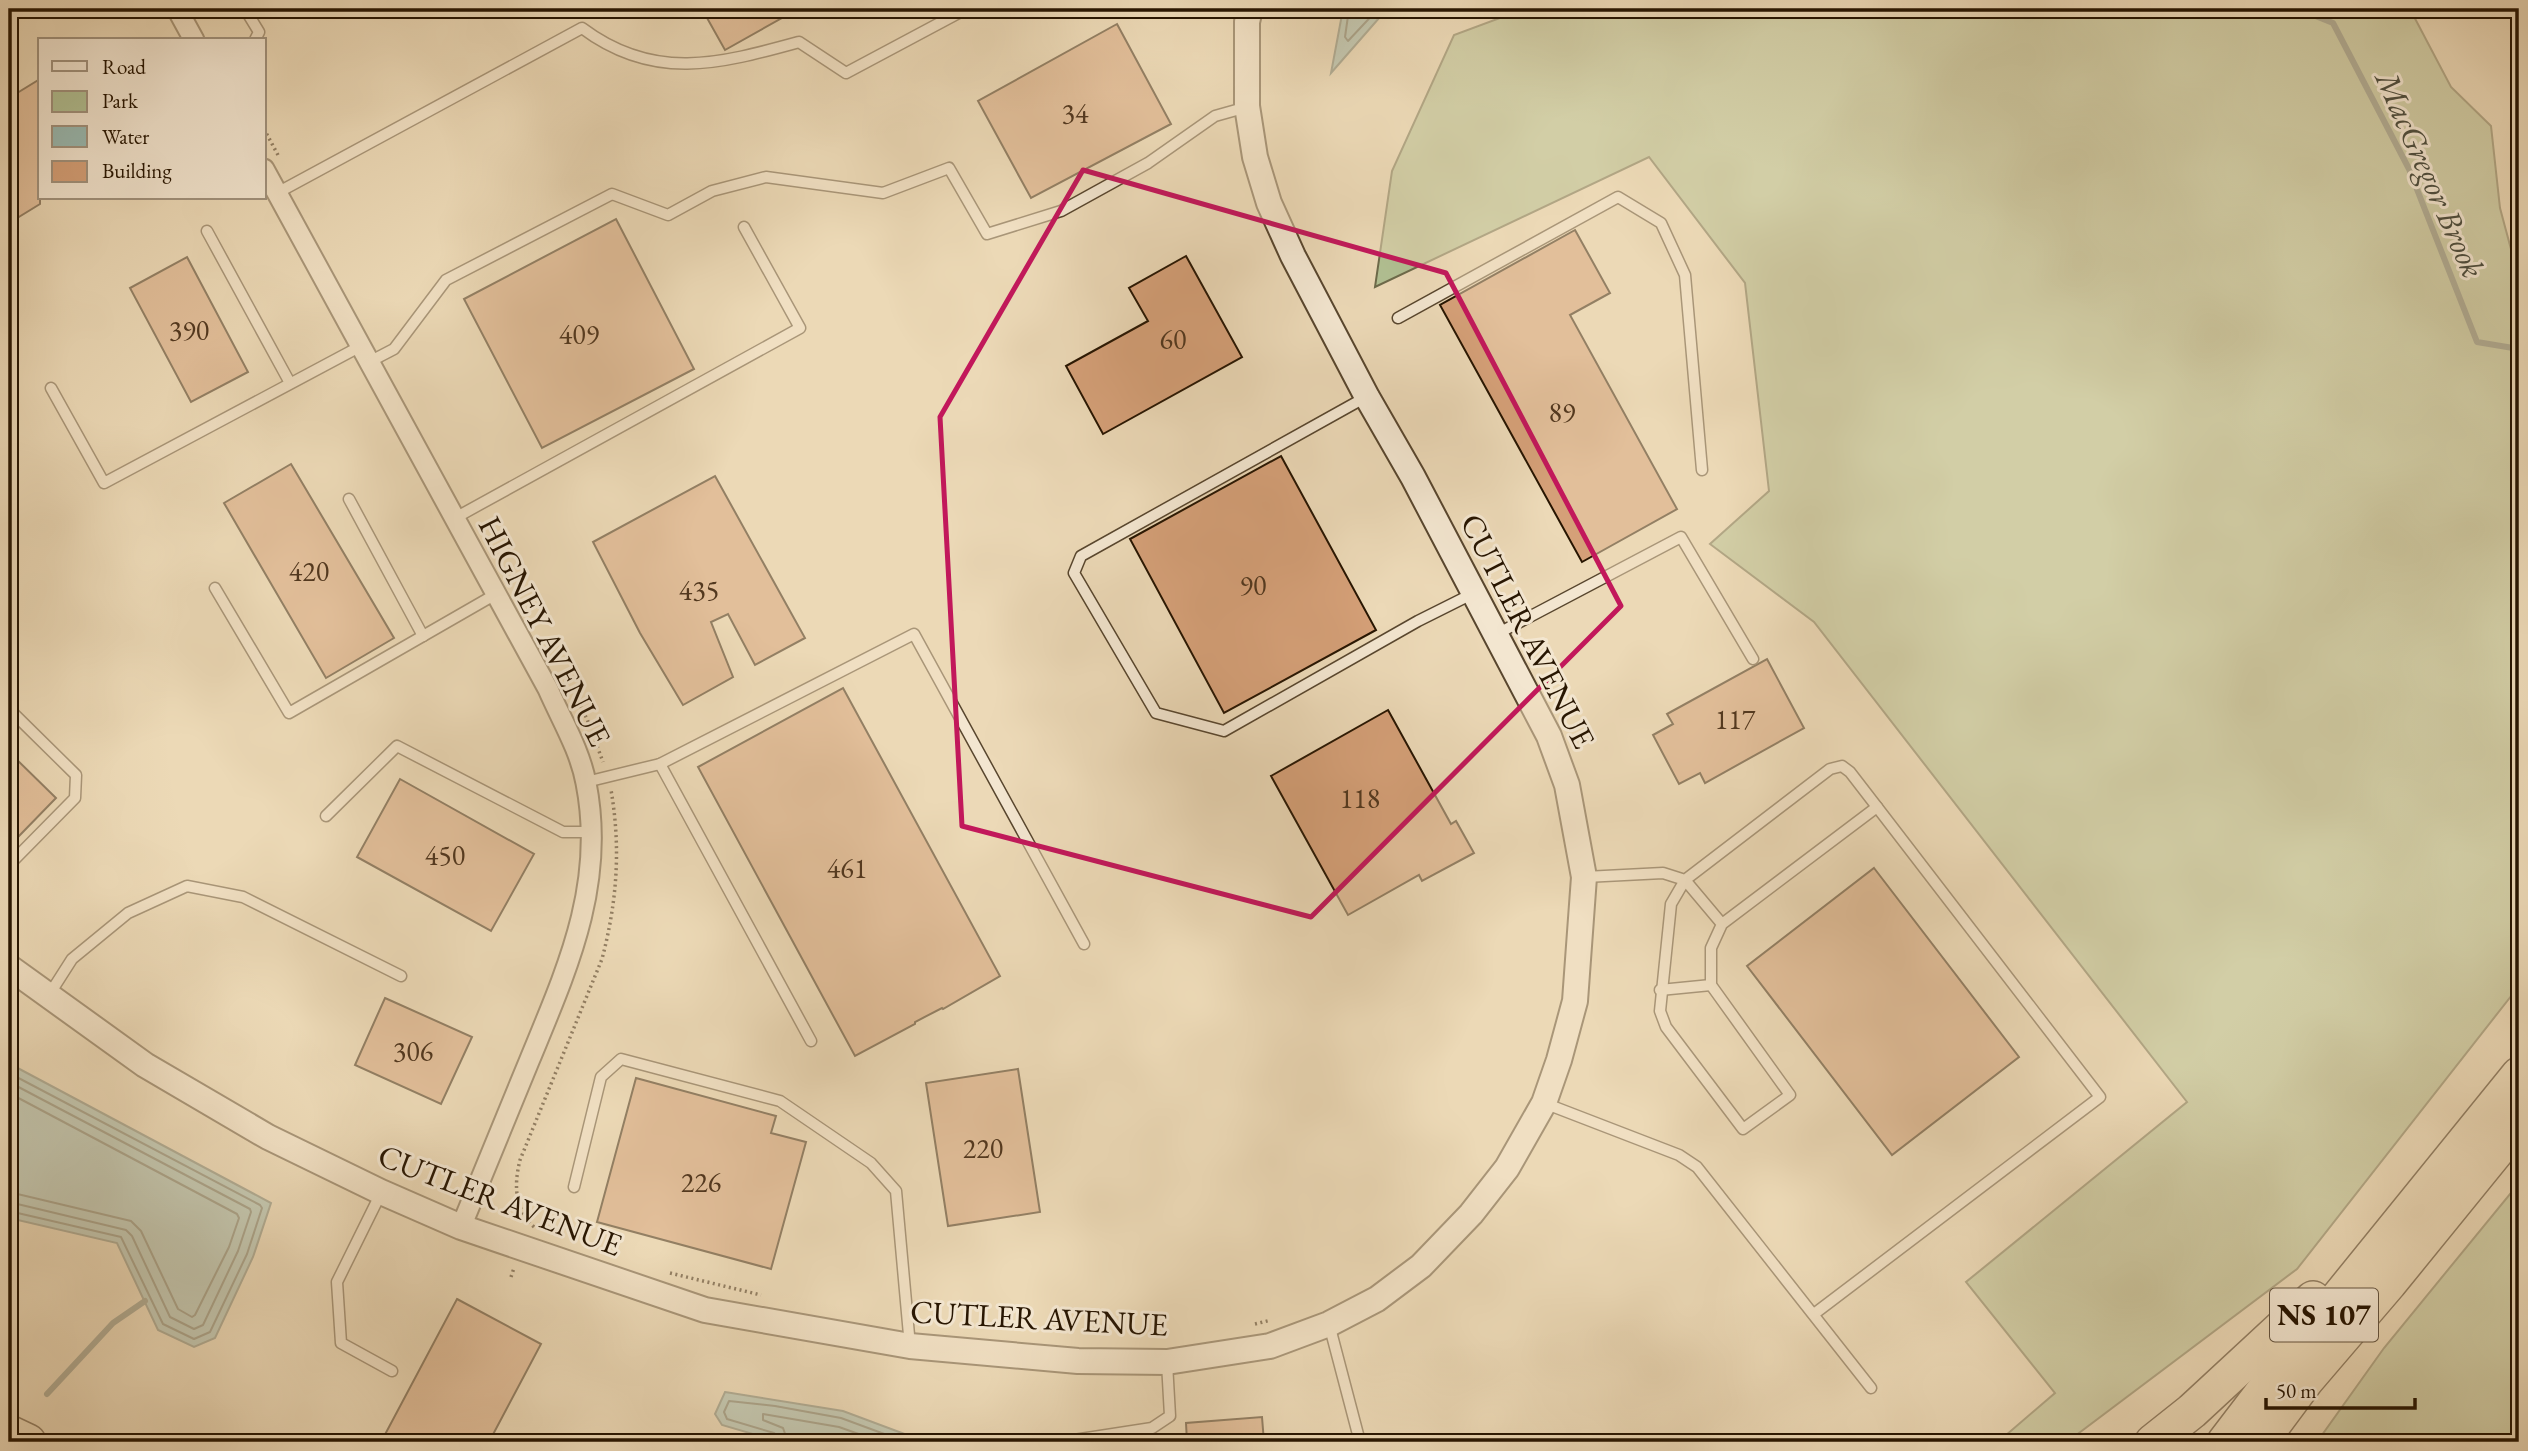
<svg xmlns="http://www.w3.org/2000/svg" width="2528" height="1451" viewBox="0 0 2528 1451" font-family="'EB Garamond',serif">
  <rect width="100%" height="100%" fill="#ecd9b7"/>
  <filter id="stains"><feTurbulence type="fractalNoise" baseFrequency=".00286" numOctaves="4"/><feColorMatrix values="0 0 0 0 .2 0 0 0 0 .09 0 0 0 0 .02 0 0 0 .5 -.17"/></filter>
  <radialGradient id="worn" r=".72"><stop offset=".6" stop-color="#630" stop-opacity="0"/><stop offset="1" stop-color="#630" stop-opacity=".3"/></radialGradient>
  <g fill="#b1c093" stroke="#6c6a4a" stroke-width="2">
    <polygon points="1524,9 1755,9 1773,12 1776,9 2410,9 2451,87 2491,126 2500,208 2519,279 2519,986 2297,1269 2067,1442 1998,1442 2055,1393 1966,1282 2187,1102 1814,622 1710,544 1769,491 1745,283 1649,157 1375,287 1392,171 1454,35"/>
    <polygon points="2519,1183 2519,1442 2317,1442 2384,1348"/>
  </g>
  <g fill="#99bab2" stroke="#6b786b" stroke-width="2">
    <polygon points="1343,9 1387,9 1331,73"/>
    <polygon points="12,1065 271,1203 253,1257 215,1338 194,1347 158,1330 117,1243 9,1218 9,1068"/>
    <polygon points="725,1392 843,1411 926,1442 780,1442 722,1425 715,1414"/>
  </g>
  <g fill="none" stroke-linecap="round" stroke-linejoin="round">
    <g stroke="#60685a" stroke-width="2">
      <polyline points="1349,9 1345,37 1348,41 1378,9"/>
      <polyline points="9,1073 260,1205 262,1208 247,1254 210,1332 194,1339 163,1324 121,1237 9,1211"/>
      <polyline points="9,1082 250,1209 251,1212 238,1251 203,1325 194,1329 170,1317 132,1236 126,1230 9,1202"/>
      <polyline points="9,1093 237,1214 239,1218 229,1247 195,1315 192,1317 178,1309 141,1231 131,1221 9,1192"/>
      <polyline points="779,1442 779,1437 774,1433 727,1419 724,1412 729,1401 775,1406 841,1418 906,1442"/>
      <polyline points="788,1442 783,1428 763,1420 763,1414 839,1427 881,1442"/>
    </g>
    <g stroke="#6b786b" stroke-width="6">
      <polyline points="2298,9 2333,23 2409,169 2477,342 2519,349"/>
      <polyline points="47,1394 113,1323 145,1301"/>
    </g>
  </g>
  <g fill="#d5a078" stroke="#271501" stroke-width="2">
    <polygon points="702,9 798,9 725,50"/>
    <polygon points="1117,24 1171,124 1031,198 978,101"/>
    <polygon points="40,79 40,204 9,223 9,98"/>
    <polygon points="616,219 694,369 542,448 464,299"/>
    <polygon points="1575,230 1610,293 1570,315 1677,509 1582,562 1440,305"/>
    <polygon points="1186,256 1242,357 1103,434 1066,366 1148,321 1129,288"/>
    <polygon points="187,257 248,372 191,402 130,288"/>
    <polygon points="1281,456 1376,630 1224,713 1130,539"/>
    <polygon points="291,464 394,638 326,678 224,503"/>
    <polygon points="715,476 805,638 755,665 728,614 711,622 733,677 683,705 640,633 593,542"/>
    <polygon points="1767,659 1804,728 1705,783 1700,773 1679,784 1653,735 1673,724 1667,714"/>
    <polygon points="843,688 1000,976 943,1009 942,1008 915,1022 915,1024 855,1056 698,767"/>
    <polygon points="1388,710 1451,824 1456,821 1474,853 1422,881 1419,875 1348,915 1271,776"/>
    <polygon points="9,752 56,798 19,836 9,826"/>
    <polygon points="400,779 534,854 491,931 357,857"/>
    <polygon points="1874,868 2019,1057 1892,1155 1747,966"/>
    <polygon points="385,998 472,1037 441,1104 355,1065"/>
    <polygon points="1018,1069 1040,1212 948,1226 926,1083"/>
    <polygon points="636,1078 776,1116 771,1133 806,1142 771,1269 597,1222"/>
    <polygon points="457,1299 541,1344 489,1442 381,1442"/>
    <polygon points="1262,1417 1264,1442 1187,1442 1186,1423"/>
  </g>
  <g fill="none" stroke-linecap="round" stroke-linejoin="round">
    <g stroke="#58462e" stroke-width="13">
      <g id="service">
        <polyline points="245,9 259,32 255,40"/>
        <path d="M277,193l305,-165c72,54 137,36 217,14l47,31 120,-64"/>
        <polyline points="207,231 290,383"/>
        <polyline points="1398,318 1618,197 1661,223 1685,275 1702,470"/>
        <polyline points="369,362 394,349 446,280 612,194 668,215 712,191 766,177 883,193 949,168 987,234 1061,211 1148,163 1215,116 1247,107"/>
        <polyline points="51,388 104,483 361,346"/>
        <polyline points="1366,397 1081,556 1074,573 1156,713 1224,731 1418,621 1474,593"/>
        <polyline points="349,499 423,636"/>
        <polyline points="455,518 800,328 744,227"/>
        <polyline points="215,588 289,713 496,594"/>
        <polyline points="1497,634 1681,537 1753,659"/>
        <polyline points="9,709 76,775 75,798 9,865"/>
        <polyline points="660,764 811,1041"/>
        <polyline points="586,782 660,764 914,634 1084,944"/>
        <polyline points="326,816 397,746 563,832 591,832"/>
        <polyline points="1585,877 1663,873 1685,880 1830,769 1842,766 1850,772 1877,807 2100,1097 1814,1314"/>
        <polyline points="1722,924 1685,880 1671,904 1660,1011 1666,1027 1743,1129 1790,1095 1711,985 1711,948 1722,924 1877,807"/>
        <polyline points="1660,990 1711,985"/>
        <polyline points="49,995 72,959 128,913 187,886 243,897 401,976"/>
        <polyline points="1544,1103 1679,1155 1697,1167 1871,1388"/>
        <polyline points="574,1187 601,1077 621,1059 780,1101 871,1163 896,1191 910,1346"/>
        <polyline points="381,1193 337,1282 341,1343 392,1371"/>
        <polyline points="1329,1324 1360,1442"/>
        <polyline points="1061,1442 1152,1428 1170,1416 1167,1363"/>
      </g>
    </g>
    <g stroke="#58462e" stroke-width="23">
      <g id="minor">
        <polyline points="177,9 194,40"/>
        <path d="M264,169l284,520c13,30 32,61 38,94 20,101 -19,186 -56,276 -23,56 -46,112 -69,168"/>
      </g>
    </g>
    <g stroke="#58462e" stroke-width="28">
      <polyline id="tertiary" points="9,967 145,1065 268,1137 381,1192 461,1227 705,1310 910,1346 1078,1361 1167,1362 1270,1346 1329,1324 1377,1299 1421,1266 1471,1214 1507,1168 1544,1103 1559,1060 1575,1001 1584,877 1567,785 1549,736 1413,477 1367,397 1293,256 1269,203 1255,157 1247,106 1247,22 1250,9"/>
    </g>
    <g stroke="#271501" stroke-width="38">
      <g id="motorway">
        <polyline points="9,1433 28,1442"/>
        <polyline points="2153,1442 2192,1411 2313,1299"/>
        <polyline points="2225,1442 2280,1370 2519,1075"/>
        <polyline points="2260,1442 2306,1380 2389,1283 2519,1123"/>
      </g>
    </g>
    <g stroke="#271501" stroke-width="3.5" stroke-dasharray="2 3.5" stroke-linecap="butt">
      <polyline points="264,129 278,155"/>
      <polyline points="575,696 587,719 603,762"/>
      <path d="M534,1227c-20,-18 -20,-43 -14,-67l82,-201c15,-57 19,-111 9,-169"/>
      <polyline points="670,1273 761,1295"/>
      <polyline points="511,1277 514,1268"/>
      <polyline points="1255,1324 1271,1320"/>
    </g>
    <use href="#service" stroke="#f3e6d0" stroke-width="10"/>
    <use href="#minor" stroke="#f3e6d0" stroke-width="19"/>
    <use href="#tertiary" stroke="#f3e6d0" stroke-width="24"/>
    <use href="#motorway" stroke="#ecd9b7" stroke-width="35"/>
  </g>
  <path d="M0 0H2528V1451H0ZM1083,170l363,103 175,333 -310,311 -349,-91 -22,-409z" fill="#ecd9b7" fill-opacity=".55" fill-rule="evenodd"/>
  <path fill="none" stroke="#c2185b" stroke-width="5" stroke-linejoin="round" d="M1083,170l363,103 175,333 -310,311 -349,-91 -22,-409z"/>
  <g text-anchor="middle" stroke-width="6" stroke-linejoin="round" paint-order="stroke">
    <g font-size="28" fill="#52381f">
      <text x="1075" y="123">34</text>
      <text x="189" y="340">390</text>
      <text x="579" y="344">409</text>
      <text x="1173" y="349">60</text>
      <text x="1562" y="422">89</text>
      <text x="309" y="581">420</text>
      <text x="1253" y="595">90</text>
      <text x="699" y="600">435</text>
      <text x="1735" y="729">117</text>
      <text x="1360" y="808">118</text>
      <text x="445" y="865">450</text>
      <text x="847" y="878">461</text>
      <text x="413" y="1061">306</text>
      <text x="983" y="1158">220</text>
      <text x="701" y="1192">226</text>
    </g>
    <rect fill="#f3e6d0" stroke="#64543f" stroke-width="2" x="2270" y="1288.5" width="108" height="53" rx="5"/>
    <g font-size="30" font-weight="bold" fill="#271501">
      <text x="2324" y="1325">NS 107</text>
    </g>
    <g font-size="32" fill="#271501" stroke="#f3e6d0">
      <text transform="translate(545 631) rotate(63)" y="11">HIGNEY AVENUE</text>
      <text transform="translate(1528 631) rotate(63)" y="11">CUTLER AVENUE</text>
      <text transform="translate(500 1200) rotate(21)" y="11">CUTLER AVENUE</text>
      <text transform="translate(1039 1318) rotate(3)" y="11">CUTLER AVENUE</text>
    </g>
    <g font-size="33" font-style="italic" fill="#4f4f3f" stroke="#f3e6d0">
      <text transform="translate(2431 174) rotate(66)" y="12">MacGregor Brook</text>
    </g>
  </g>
  <rect width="2528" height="1451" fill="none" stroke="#ecd9b7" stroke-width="35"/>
  <rect x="10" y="10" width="2507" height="1430" fill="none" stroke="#271501" stroke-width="3.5"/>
  <rect x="18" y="18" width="2493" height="1416" fill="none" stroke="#271501" stroke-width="2"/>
  <rect x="38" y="38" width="228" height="161" fill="#f3e6d0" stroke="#a1927d" stroke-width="2"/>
  <rect x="52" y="61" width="35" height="10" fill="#f3e6d0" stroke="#a1927d" stroke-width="2"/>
  <text x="102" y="74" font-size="21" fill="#271501">Road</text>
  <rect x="52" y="91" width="35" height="21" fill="#b1c093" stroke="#a1927d" stroke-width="2"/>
  <text x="102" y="108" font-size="21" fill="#271501">Park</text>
  <rect x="52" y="126" width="35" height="21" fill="#99bab2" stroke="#a1927d" stroke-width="2"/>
  <text x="102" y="144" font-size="21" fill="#271501">Water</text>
  <rect x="52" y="161" width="35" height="21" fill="#d5a078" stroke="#a1927d" stroke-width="2"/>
  <text x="102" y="178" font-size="21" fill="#271501">Building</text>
  <path d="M2266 1398v10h149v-10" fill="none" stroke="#271501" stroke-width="3.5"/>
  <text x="2276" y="1398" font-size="21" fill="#271501" stroke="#f3e6d0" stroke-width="5" paint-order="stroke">50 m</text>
  <rect width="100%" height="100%" filter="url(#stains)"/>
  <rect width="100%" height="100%" fill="url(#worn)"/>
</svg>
